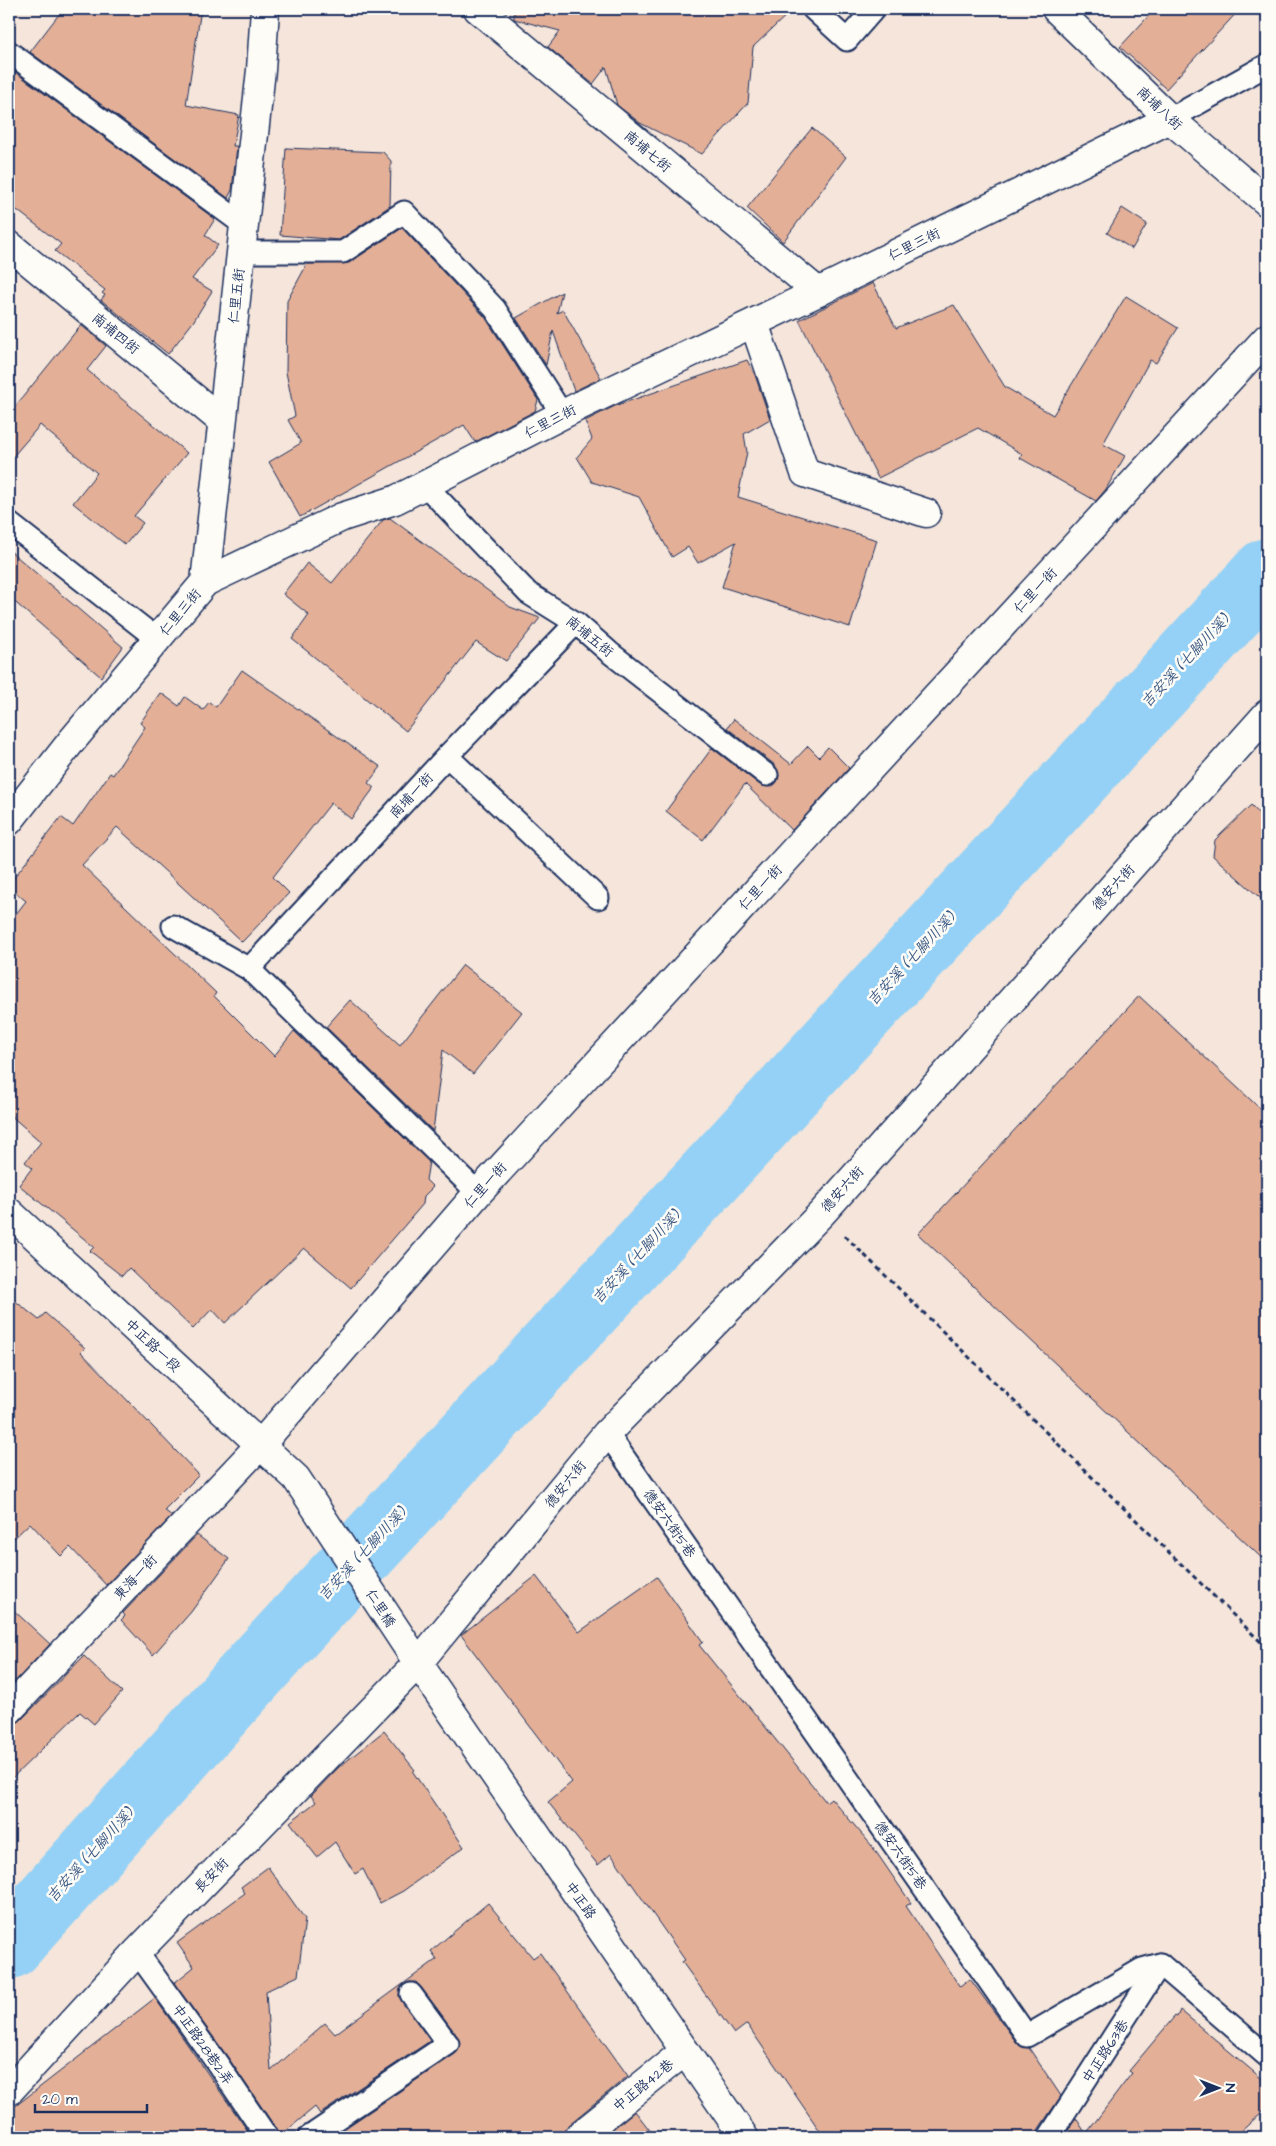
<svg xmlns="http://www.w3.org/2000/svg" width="1276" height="2146" viewBox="0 0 1276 2146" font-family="'Architects Daughter','LXGW WenKai TC',sans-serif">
  <rect width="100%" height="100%" fill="#f5e5da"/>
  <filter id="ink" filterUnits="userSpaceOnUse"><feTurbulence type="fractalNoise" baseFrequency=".02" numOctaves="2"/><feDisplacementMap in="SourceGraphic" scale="10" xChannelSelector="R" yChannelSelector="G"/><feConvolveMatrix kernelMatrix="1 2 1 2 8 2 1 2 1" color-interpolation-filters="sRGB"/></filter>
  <g filter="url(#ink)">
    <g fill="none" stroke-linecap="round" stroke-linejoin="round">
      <polyline stroke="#95d1f6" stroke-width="68" points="9,1945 265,1659 1267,572"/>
    </g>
    <g fill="#e3af97" stroke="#1b2f5e">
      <polygon points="63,9 201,9 186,105 239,115 233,146 237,146 232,190 228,198 30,52"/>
      <polygon points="514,9 793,9 753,47 748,103 702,154 640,123 617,105 606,67 593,84 548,47 560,31 514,19"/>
      <polygon points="1155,9 1240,9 1166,89 1120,47"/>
      <polygon points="15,72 215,219 205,235 218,245 192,279 212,291 193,322 168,354 101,300 105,295 102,293 105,290 55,251 61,244 9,204 9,80"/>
      <polygon points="812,128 846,157 783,242 747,208"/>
      <polygon points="286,148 383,152 391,161 390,206 339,240 280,235"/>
      <polygon points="1122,208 1147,224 1132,249 1107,233"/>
      <polygon points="402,228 485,317 538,400 535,411 475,442 464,425 300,517 269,462 301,443 288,420 295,416 286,372 287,301 307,264 349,263"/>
      <polygon points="873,283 896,328 954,305 1005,387 1053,415 1126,296 1178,328 1156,363 1150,360 1103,444 1125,456 1106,489 1096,501 1020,458 1022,454 978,428 878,478 799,320"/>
      <polygon points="562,292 557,313 563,310 601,378 574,391 553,331 546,365 516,318"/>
      <polygon points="81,325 106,346 87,370 187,453 134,516 143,523 125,545 73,503 97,473 40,425 9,461 9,414"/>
      <polygon points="747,360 755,375 770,419 744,434 747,452 738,497 877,540 850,627 722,587 736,542 698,563 688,547 672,557 639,497 592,482 577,457 592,439 585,421 615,406"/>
      <polygon points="390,518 510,607 540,618 506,661 476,642 406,731 292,639 309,615 283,594 307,563 332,583 383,520"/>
      <polygon points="9,550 123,647 101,677 9,597"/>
      <polygon points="242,670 381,767 368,783 374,788 351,819 331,803 273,877 289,893 242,942 117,827 82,865 216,993 214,996 274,1056 294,1031 429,1162 426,1180 433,1187 424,1196 423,1204 351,1288 304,1248 225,1323 212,1309 193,1329 129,1268 122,1276 90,1251 94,1247 19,1185 32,1168 25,1162 41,1142 9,1114 9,923 26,901 9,887 9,884 61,817 73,826 110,773 113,775 145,727 140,723 161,693 179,706 185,697 203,710 209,702 216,707"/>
      <polygon points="734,719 791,764 808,746 819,757 828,747 849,768 792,830 745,784 703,840 666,811 712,748 760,785 771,787 777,782 779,776 775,765 727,728"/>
      <polygon points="1251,805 1267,822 1267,904 1213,856 1215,840"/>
      <polygon points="463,965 522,1012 473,1074 443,1050 433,1131 326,1027 350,1000 400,1045"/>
      <polygon points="1139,996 1267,1115 1267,1563 918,1234"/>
      <polygon points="9,1296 39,1320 45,1313 85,1348 81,1352 199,1475 164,1510 172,1516 106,1585 70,1547 61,1556 30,1523 9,1543"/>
      <polygon points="197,1535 229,1559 191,1612 153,1655 121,1620 125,1616 123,1613"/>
      <polygon points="536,1576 579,1632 657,1577 703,1642 699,1645 826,1802 831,1798 872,1846 911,1903 906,1906 960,1987 970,1979 1017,2043 1022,2047 1029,2048 1061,2096 1038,2130 1037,2137 824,2137 747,2024 734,2034 682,1962 685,1960 611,1854 598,1865 548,1802 572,1782 461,1635"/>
      <polygon points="9,1606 50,1644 9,1688"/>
      <polygon points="84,1656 122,1692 94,1724 80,1712 9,1781 9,1725 20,1721"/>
      <polygon points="384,1731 415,1770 413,1772 464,1847 403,1891 380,1903 363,1869 355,1874 335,1842 317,1857 290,1822 316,1802 311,1796 339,1767"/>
      <polygon points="268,1867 305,1919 298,1976 266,1991 271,2071 325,2023 335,2034 437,1959 431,1951 488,1903 533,1958 540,1953 628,2076 568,2125 563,2137 336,2137 335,2135 455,2054 459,2049 458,2037 421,1987 416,1982 409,1982 400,1989 399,1996 430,2041 320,2114 315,2107 279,2137 277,2130 227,2056 174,1983 194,1967 177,1943 245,1893 241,1887"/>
      <polygon points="155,1998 252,2137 9,2137 9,2111"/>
      <polygon points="1180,2010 1267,2083 1267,2105 1262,2112 1235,2137 1064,2137 1076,2118 1086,2134 1132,2073 1129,2071 1175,2016 1177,2017"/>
      <polygon points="635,2111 655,2137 603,2137"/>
    </g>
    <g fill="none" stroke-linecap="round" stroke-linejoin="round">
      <g stroke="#1b2f5e" stroke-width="25">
        <g id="service">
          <polyline points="813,9 847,40 874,9"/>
          <polyline points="9,52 244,225"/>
          <polyline points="1170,119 1267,65"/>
          <polyline points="241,252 343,252 404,212 495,309 562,414"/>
          <polyline points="425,485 528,593 576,623 609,652 767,775"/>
          <polyline points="9,523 157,639"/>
          <polyline points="447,756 598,898"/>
          <polyline points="173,926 249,969 478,1193"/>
          <polyline points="249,969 447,756 576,623"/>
          <polyline points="607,1433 1027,2036 1142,1969 1160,1964 1267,2056"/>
          <polyline points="137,1952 217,2063 267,2137"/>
          <polyline points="309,2137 448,2044 411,1994"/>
          <polyline points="1049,2137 1160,1964"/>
        </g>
      </g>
      <g stroke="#1b2f5e" stroke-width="31">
        <g id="minor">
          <polyline points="478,9 818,292"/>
          <polyline points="1056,9 1170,119 1267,202"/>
          <polyline points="9,245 222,421"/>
          <polyline points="754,323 805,473 926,513"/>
          <polyline points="205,582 342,517 395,500 425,485 581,405 818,292 1170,119"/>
          <polyline points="9,1710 261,1444 478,1193 1267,338"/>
          <polyline points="9,2091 137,1952 418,1663 607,1433 822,1213 1267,714"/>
          <polyline points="578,2137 685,2051"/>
        </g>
      </g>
      <g stroke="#1b2f5e" stroke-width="31">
        <polyline id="tertiary" points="9,821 70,743 205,582 261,70 265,9"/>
      </g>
      <g stroke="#1b2f5e" stroke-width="31">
        <polyline id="primary" points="9,1212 296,1478 418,1663 744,2137"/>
      </g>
      <polyline stroke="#1b2f5e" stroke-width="3" stroke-dasharray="5 4" stroke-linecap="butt" points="845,1236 1267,1648"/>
      <use href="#service" stroke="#fdfcf7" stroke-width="21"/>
      <use href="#minor" stroke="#fdfcf7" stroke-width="28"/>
      <use href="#tertiary" stroke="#fdfcf7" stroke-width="28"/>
      <use href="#primary" stroke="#fdfcf7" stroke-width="28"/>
    </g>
  </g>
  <g text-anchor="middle" stroke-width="5" stroke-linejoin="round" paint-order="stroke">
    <g font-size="14" fill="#1b2f5e" stroke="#fdfcf7">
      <text transform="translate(1160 108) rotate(43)" y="5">南埔八街</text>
      <text transform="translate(648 151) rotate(40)" y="5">南埔七街</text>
      <text transform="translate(914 244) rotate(-26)" y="5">仁里三街</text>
      <text transform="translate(236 296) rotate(-84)" y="5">仁里五街</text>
      <text transform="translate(116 333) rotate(39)" y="5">南埔四街</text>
      <text transform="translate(550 421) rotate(-27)" y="5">仁里三街</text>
      <text transform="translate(1035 590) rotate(-47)" y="5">仁里一街</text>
      <text transform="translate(180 612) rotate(-50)" y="5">仁里三街</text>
      <text transform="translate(590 636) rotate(39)" y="5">南埔五街</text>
      <text transform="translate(411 795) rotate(-47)" y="5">南埔一街</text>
      <text transform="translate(760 887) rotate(-47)" y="5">仁里一街</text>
      <text transform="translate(1113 887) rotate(-48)" y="5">德安六街</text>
      <text transform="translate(485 1185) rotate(-48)" y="5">仁里一街</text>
      <text transform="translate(842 1189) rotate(-48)" y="5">德安六街</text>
      <text transform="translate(153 1345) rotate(43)" y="5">中正路一段</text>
      <text transform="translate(565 1484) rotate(-51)" y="5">德安六街</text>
      <text transform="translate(670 1523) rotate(55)" y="5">德安六街5巷</text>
      <text transform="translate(135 1577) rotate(-47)" y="5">東海一街</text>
      <text transform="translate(381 1608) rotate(57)" y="5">仁里橋</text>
      <text transform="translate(901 1855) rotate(55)" y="5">德安六街5巷</text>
      <text transform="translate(211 1875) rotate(-46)" y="5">長安街</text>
      <text transform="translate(581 1900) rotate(55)" y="5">中正路</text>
      <text transform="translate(203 2044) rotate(55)" y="5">中正路28巷2弄</text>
      <text transform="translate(1105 2051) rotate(-57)" y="5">中正路63巷</text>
      <text transform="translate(643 2085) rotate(-39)" y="5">中正路42巷</text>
    </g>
    <g font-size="15" font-style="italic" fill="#3a5884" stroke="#fdfcf7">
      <text transform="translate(1185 661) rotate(-47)" y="5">吉安溪 (七腳川溪)</text>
      <text transform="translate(911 959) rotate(-47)" y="5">吉安溪 (七腳川溪)</text>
      <text transform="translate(636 1257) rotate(-47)" y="5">吉安溪 (七腳川溪)</text>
      <text transform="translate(362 1554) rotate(-47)" y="5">吉安溪 (七腳川溪)</text>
      <text transform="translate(90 1855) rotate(-48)" y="5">吉安溪 (七腳川溪)</text>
    </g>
  </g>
  <rect width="1276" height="2146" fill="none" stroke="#fdfcf7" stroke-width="30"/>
  <rect x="15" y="15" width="1246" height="2116" fill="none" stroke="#1b2f5e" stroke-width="2" filter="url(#ink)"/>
  <g transform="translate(1218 2088) rotate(90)" stroke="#fdfcf7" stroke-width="4" paint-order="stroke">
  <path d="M0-4L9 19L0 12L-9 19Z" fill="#1b2f5e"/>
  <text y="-8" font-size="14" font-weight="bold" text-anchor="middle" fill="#1b2f5e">N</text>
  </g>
  <path d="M35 2104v8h112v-8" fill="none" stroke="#1b2f5e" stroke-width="2.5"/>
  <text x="42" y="2104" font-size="15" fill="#1b2f5e" stroke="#fdfcf7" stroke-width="4" paint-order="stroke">20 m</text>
</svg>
